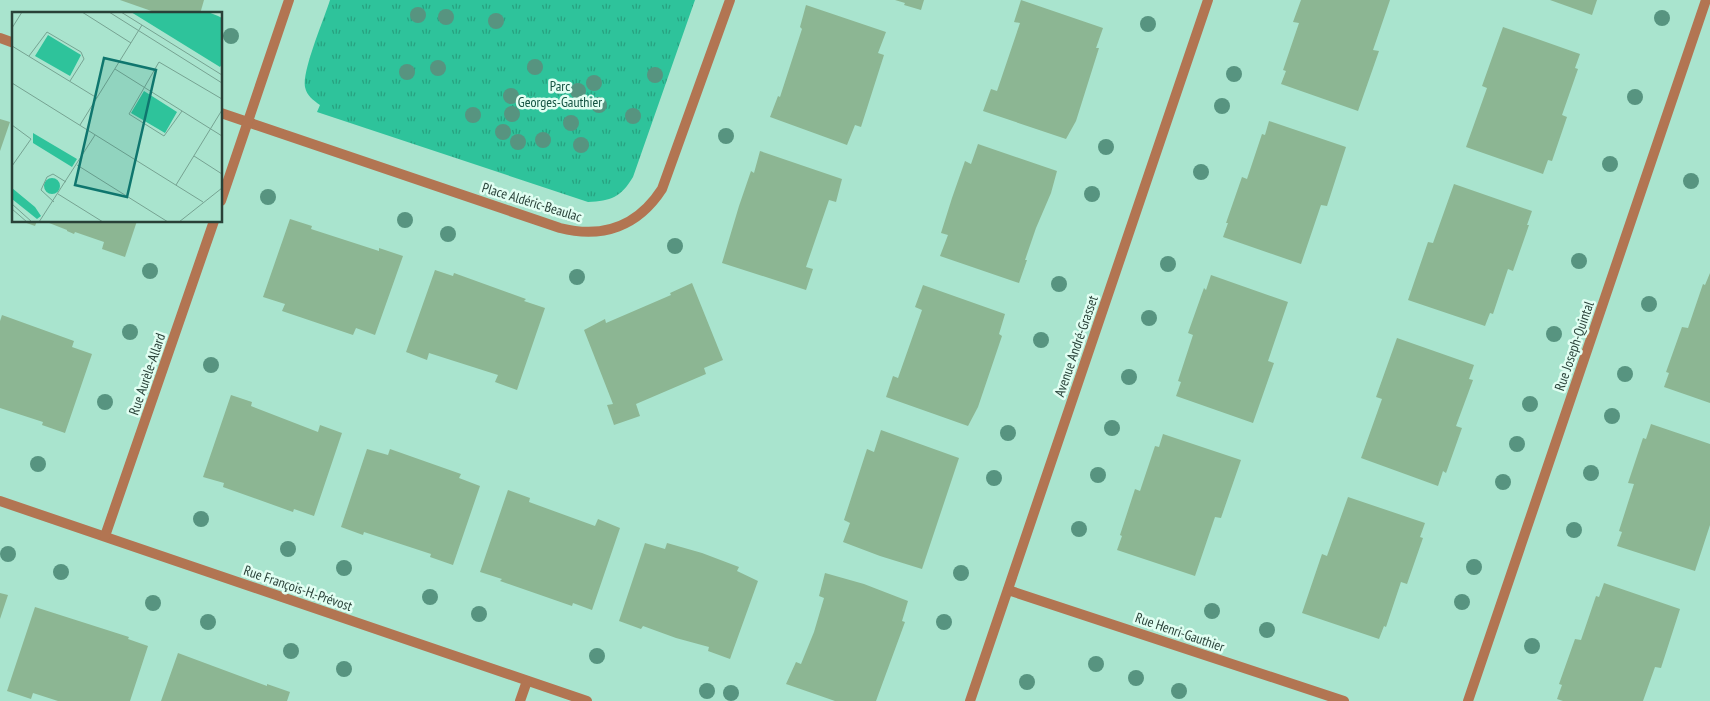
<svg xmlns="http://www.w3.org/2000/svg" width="1710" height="701" viewBox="0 0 1710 701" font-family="'PT Sans Narrow',sans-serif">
  <defs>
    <pattern id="grass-tufts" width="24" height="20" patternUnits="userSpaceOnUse" patternTransform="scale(1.25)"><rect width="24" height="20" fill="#2ec39b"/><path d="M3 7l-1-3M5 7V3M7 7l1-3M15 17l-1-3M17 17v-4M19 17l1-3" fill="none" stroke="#27a07f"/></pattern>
  </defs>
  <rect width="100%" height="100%" fill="#a9e4ce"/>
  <path fill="url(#grass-tufts)" d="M330,0h365l-62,177c-12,20 -22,24 -45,25l-271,-90 3,-7c-7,-5 -13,-9 -15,-18 -3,-16 19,-68 25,-87z"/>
  <g fill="#8cb693">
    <polygon points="120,0 204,0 200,14 160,14"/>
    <polygon points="895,0 924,0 921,10 904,5 905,3"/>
    <polygon points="1021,0 1103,28 1096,48 1099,48 1076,121 1066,139 983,111 991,89 997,91 1020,23 1014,22"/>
    <polygon points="1301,0 1390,0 1373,50 1379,51 1358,111 1281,84 1286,71 1283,70 1299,23 1293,22"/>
    <polygon points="1550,0 1597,0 1592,15"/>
    <polygon points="806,5 886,32 878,53 884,55 861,127 855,125 847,145 770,117 778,96 780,97 802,29 800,27"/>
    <polygon points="1503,27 1580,54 1575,68 1578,69 1562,115 1567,117 1552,161 1548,160 1543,174 1466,147 1487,88 1482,86"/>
    <polygon points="0,119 10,122 0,151"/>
    <polygon points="1269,121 1346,147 1327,206 1321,205 1301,264 1223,237 1228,223 1226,223 1242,177 1247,179 1262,134 1265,135"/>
    <polygon points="978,144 1057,171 1051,193 1036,228 1025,260 1027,260 1019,283 940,256 948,235 941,233 952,198 965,161 971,164"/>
    <polygon points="760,151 842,179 836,202 829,200 806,267 813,269 806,290 722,263 739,206 751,171 754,173"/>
    <polygon points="1454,184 1532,211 1527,225 1529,225 1513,271 1508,269 1493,314 1490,313 1485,326 1408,300 1428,242 1433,243"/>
    <polygon points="290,219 312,226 311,229 379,251 379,248 403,256 375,335 356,328 353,335 282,311 285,304 263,297"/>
    <polygon points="21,221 37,221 35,226"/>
    <polygon points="44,221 137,221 125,257 102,249 104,242 75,232 74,234 67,231 67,230"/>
    <polygon points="435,270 453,276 454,273 526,299 524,301 545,308 517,390 495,382 498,375 429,353 427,360 406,352"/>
    <polygon points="1710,273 1710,403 1664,387 1669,373 1666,372 1682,327 1688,328 1703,284 1705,285"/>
    <polygon points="1211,275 1288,302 1268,361 1274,363 1253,423 1176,396 1181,382 1178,381 1193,335 1188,333 1204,288 1206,290"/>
    <polygon points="692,283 723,360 704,368 706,374 636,404 640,416 614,425 607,405 613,404 584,330 605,319 606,323 671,295 670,293"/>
    <polygon points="923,285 1005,314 999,334 1002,336 978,407 968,426 886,397 893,376 898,378 922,310 915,307"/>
    <polygon points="2,315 74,341 72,347 92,354 65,433 42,425 43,422 0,408 0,321"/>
    <polygon points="1397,338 1474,365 1469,379 1473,380 1456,426 1462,428 1446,473 1443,471 1438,486 1361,458 1382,399 1376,397"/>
    <polygon points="231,395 252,402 251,406 318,432 320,425 342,433 314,516 294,509 293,512 223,487 224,483 203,477"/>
    <polygon points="1651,424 1710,444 1710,525 1695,571 1617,546 1622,532 1619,531 1634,484 1628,483 1643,438 1646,439"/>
    <polygon points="881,430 959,458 922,569 880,556 843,542 850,523 844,520 867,449 874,452"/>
    <polygon points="1163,434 1241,460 1221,518 1215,517 1195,576 1117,550 1122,536 1120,535 1135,489 1140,491 1155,446 1159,447"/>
    <polygon points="367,449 388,455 390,449 461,474 459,478 480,486 453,565 430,557 431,554 364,532 363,535 341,527"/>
    <polygon points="508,490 530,498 529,502 595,526 598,519 620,528 592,610 573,603 572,606 500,581 502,579 480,572"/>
    <polygon points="1348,497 1425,523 1420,537 1423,538 1407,584 1401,582 1386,627 1384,626 1379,639 1302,613 1322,554 1327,556"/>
    <polygon points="645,543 665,549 667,543 702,553 739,567 737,571 758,581 730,659 708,651 709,647 676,638 643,626 641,629 619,621"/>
    <polygon points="825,573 864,584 908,601 902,621 905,622 876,701 835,701 786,684 796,662 801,664 814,632 824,598 819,596"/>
    <polygon points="1604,583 1680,609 1661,668 1655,667 1643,701 1563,701 1557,699 1562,685 1559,684 1575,639 1581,640 1596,596 1599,597"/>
    <polygon points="0,593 8,595 0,619"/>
    <polygon points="35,607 129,637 128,639 148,646 130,701 58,701 33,693 31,699 7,691"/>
    <polygon points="178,653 267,686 267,684 290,692 287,701 161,701"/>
  </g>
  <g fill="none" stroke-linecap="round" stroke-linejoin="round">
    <g stroke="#b27552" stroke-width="10">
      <polyline points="0,38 14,43"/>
      <path d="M221,113l339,115c43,11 78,-2 102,-39l68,-189"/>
      <polyline points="221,201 289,0"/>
      <polyline points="0,501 587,701"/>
      <polyline points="105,536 214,221"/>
      <polyline points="1008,590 1344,701"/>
      <polyline points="520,701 527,681"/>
      <polyline points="970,701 1208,0"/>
      <polyline points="1468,701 1706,0"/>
    </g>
  </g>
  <g fill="#579480">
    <circle cx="418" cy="15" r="8"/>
    <circle cx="446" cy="17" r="8"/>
    <circle cx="1662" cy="18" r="8"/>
    <circle cx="496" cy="21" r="8"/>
    <circle cx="1148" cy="24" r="8"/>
    <circle cx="231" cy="36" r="8"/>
    <circle cx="535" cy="67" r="8"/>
    <circle cx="438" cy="68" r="8"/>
    <circle cx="407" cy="72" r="8"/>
    <circle cx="1234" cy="74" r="8"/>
    <circle cx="655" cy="75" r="8"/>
    <circle cx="594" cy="83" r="8"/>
    <circle cx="578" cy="91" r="8"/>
    <circle cx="511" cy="96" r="8"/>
    <circle cx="1635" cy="97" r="8"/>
    <circle cx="599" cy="105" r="8"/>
    <circle cx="1222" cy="106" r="8"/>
    <circle cx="512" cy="114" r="8"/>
    <circle cx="473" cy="115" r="8"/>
    <circle cx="633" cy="116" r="8"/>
    <circle cx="571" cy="123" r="8"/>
    <circle cx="503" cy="132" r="8"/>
    <circle cx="726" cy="136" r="8"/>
    <circle cx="543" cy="140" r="8"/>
    <circle cx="518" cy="142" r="8"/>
    <circle cx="581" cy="145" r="8"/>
    <circle cx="1106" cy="147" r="8"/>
    <circle cx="1610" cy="164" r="8"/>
    <circle cx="1201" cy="172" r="8"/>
    <circle cx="1691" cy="181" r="8"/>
    <circle cx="1092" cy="194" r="8"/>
    <circle cx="268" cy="197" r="8"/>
    <circle cx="405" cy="220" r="8"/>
    <circle cx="448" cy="234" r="8"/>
    <circle cx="675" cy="246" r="8"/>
    <circle cx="1579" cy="261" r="8"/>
    <circle cx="1168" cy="264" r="8"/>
    <circle cx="150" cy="271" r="8"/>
    <circle cx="577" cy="277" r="8"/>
    <circle cx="1059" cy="284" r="8"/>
    <circle cx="1649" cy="304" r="8"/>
    <circle cx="1149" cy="318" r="8"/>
    <circle cx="130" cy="332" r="8"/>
    <circle cx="1554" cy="334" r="8"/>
    <circle cx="1041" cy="340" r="8"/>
    <circle cx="211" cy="365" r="8"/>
    <circle cx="1625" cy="374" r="8"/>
    <circle cx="1129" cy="377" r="8"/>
    <circle cx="105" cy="402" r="8"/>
    <circle cx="1530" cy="404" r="8"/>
    <circle cx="1612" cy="416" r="8"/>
    <circle cx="1112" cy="428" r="8"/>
    <circle cx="1008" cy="433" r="8"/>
    <circle cx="1517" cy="444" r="8"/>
    <circle cx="38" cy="464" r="8"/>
    <circle cx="1591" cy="473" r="8"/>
    <circle cx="1098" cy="475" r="8"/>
    <circle cx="994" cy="478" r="8"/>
    <circle cx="1503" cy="482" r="8"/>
    <circle cx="201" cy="519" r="8"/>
    <circle cx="1079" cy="529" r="8"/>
    <circle cx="1574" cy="530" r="8"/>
    <circle cx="288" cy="549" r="8"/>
    <circle cx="8" cy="554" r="8"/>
    <circle cx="1474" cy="567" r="8"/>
    <circle cx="344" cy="568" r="8"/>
    <circle cx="61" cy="572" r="8"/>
    <circle cx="961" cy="573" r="8"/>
    <circle cx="430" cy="597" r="8"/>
    <circle cx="1462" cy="602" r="8"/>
    <circle cx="153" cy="603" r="8"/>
    <circle cx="1212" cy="611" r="8"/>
    <circle cx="479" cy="614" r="8"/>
    <circle cx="208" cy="622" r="8"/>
    <circle cx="944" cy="622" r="8"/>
    <circle cx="1267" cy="630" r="8"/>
    <circle cx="1532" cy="646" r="8"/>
    <circle cx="291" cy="651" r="8"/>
    <circle cx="597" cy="656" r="8"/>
    <circle cx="1096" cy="664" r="8"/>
    <circle cx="344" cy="669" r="8"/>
    <circle cx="1136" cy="678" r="8"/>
    <circle cx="1027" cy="682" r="8"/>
    <circle cx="707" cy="691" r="8"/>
    <circle cx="1179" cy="691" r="8"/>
    <circle cx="731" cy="693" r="8"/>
  </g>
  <g text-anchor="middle" stroke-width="5" stroke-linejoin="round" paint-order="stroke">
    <g font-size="14" fill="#145241" stroke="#e1fef2">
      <text x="560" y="91">Parc<tspan x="560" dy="16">Georges-Gauthier</tspan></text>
    </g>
    <g font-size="14" fill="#294138" stroke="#e1fef2">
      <text transform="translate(532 202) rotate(17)" y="5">Place Aldéric-Beaulac</text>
      <text transform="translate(1076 346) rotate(-71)" y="5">Avenue André-Grasset</text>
      <text transform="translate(1574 346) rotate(-71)" y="5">Rue Joseph-Quintal</text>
      <text transform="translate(147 374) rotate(-71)" y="5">Rue Aurèle-Allard</text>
      <text transform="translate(298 588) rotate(19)" y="5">Rue François-H.-Prévost</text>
      <text transform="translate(1180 632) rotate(19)" y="5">Rue Henri-Gauthier</text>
    </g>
  </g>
  <g transform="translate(12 12)">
    <rect width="210" height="210" fill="#a9e4ce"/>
    <path d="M119,0h77l10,4 4,2v46l-2,3zM36,23l33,20 -11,21 -35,-20zM132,79l33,21 -12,21 -34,-20zM21,121l44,26 -5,8 -39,-24zM32 174a8 8 0 1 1 16 0a8 8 0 1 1-16 0ZM0,176l23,19 6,9 -4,3 -25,-20z" fill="#2ec39b"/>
    <path fill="none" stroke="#76a392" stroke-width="1" d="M70,0l49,31M97,0l113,71M109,0l101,63M0,16l10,-16M0,34l85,52M17,44l18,-24 34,20 3,7 -14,22M103,57l107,67M0,71l191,119M170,99l-18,25 -35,-22 30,-52 63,37M0,113l19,14 -19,27M68,113l62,-100M182,144l28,18M65,153l91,57M164,173l46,-75M46,182l45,28M42,190l-13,-12 6,-13 6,-3 13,8M0,192l20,18M0,197l15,13M27,210l56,-87M167,210l43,-34"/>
    <path fill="#0f766e" fill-opacity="0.15" stroke="#0f766e" stroke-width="2.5" d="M92,46l52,12 -29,127 -52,-12z"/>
    <rect width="210" height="210" fill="none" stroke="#294138" stroke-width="2.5"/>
  </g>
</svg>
